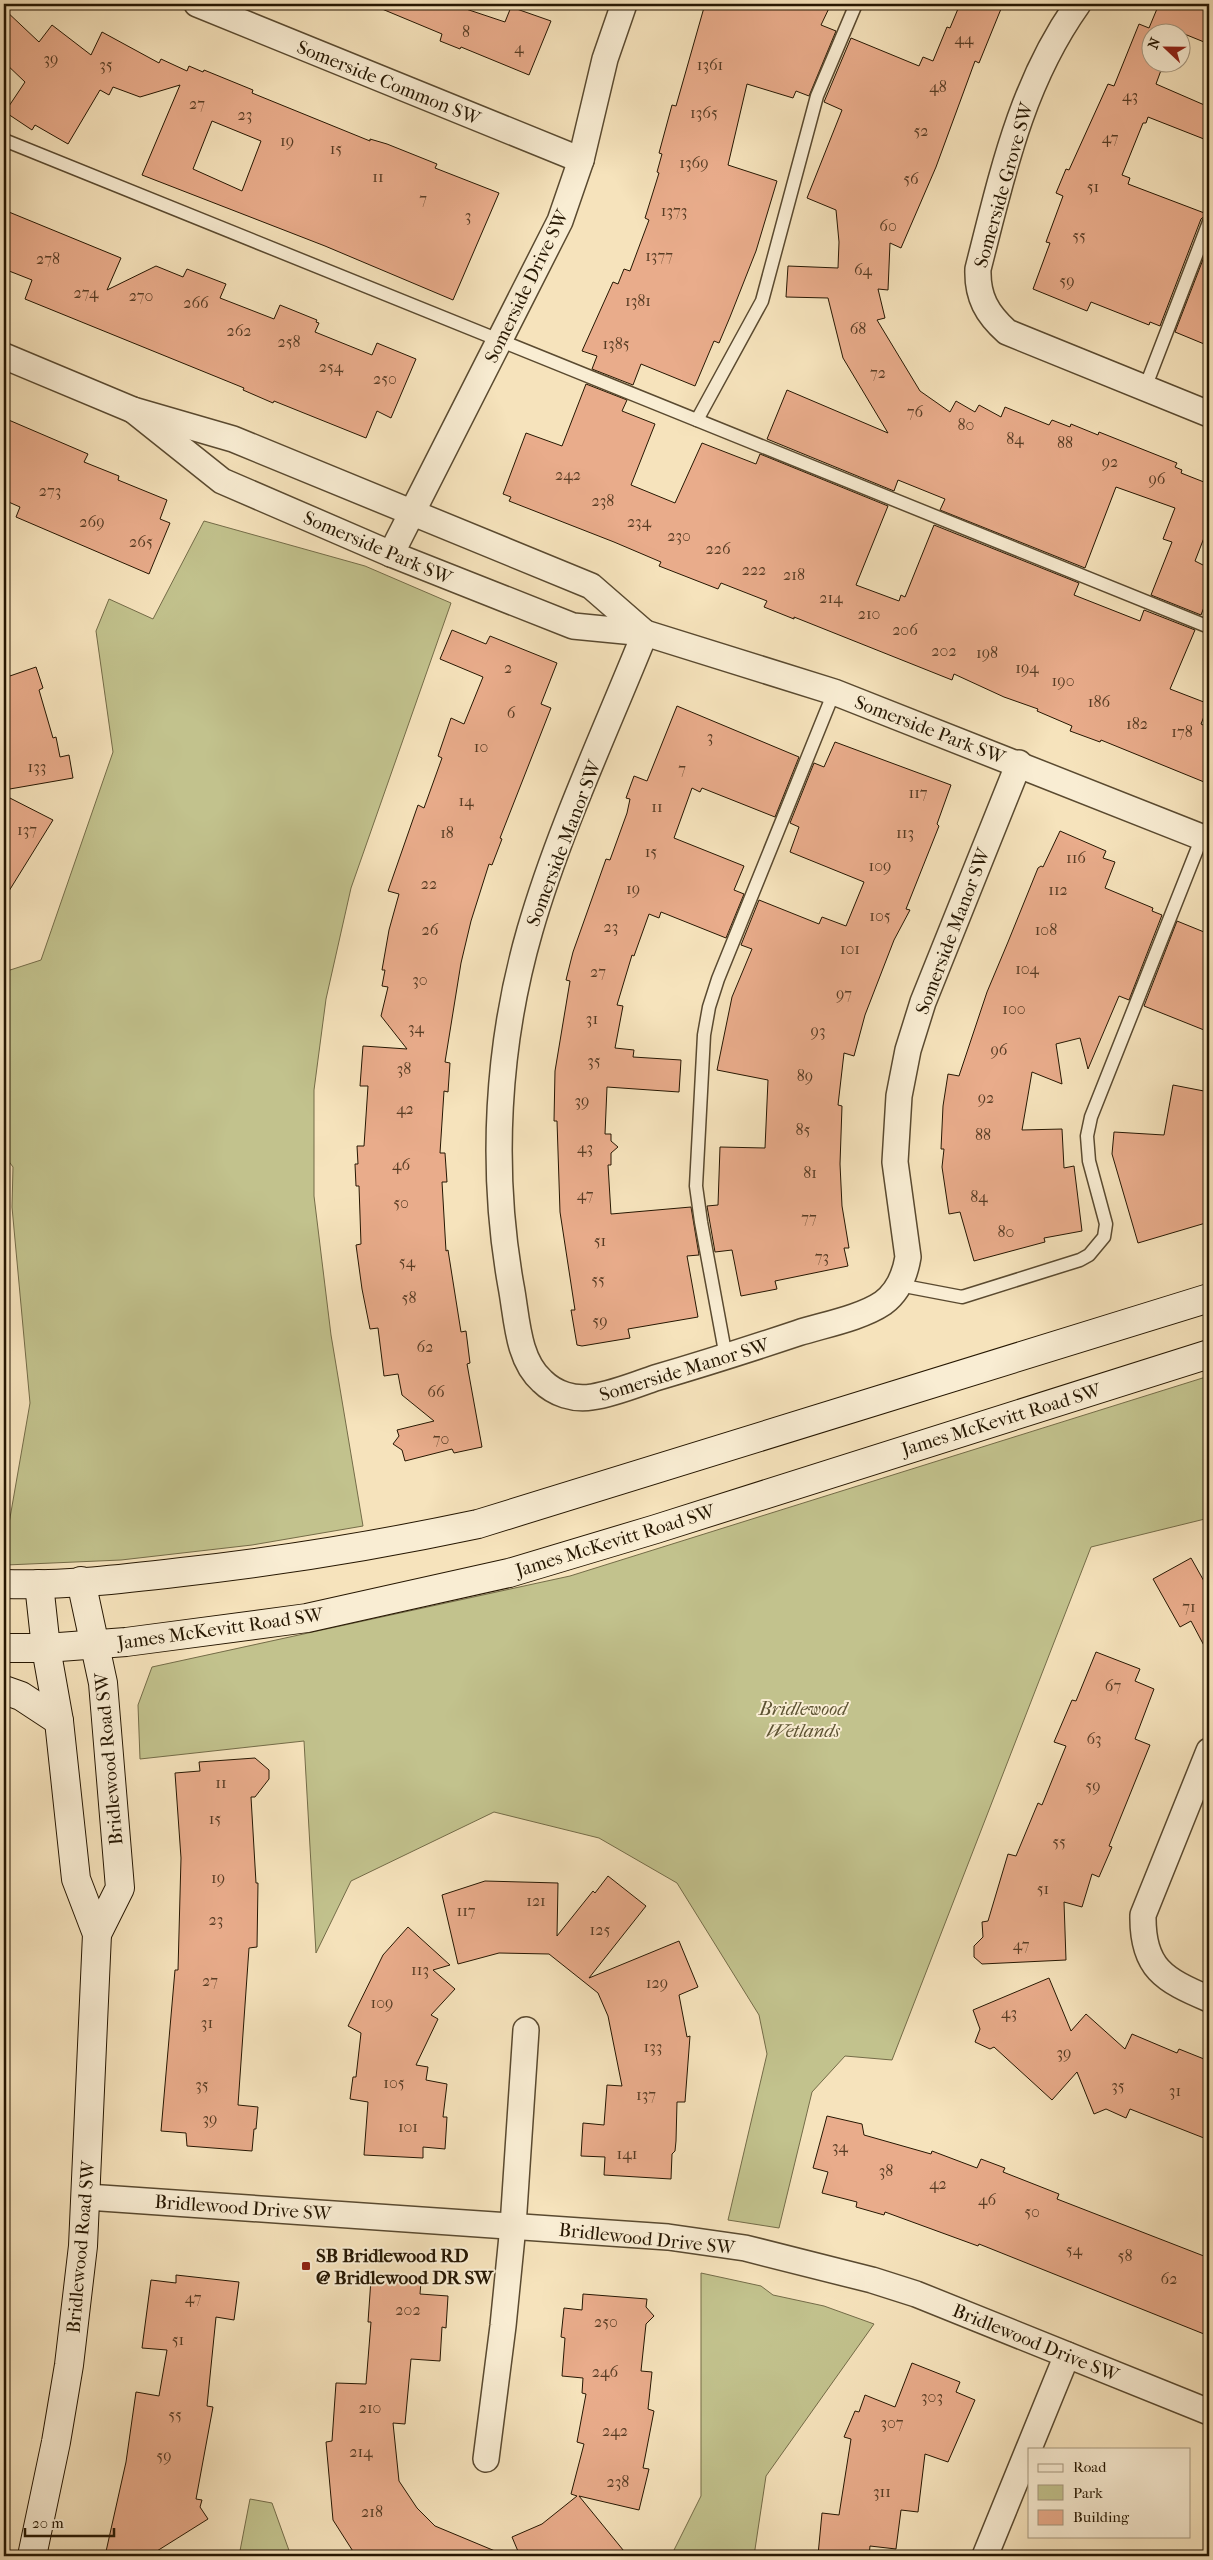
<svg xmlns="http://www.w3.org/2000/svg" width="1213" height="2560" viewBox="0 0 1213 2560" font-family="'IM FELL French Canon',serif">
  <rect width="100%" height="100%" fill="#f6e3bc"/>
  <filter id="stains"><feTurbulence type="fractalNoise" baseFrequency=".004" numOctaves="4"/><feColorMatrix values="0 0 0 0 .2 0 0 0 0 .09 0 0 0 0 .02 0 0 0 .5 -.17"/></filter>
  <radialGradient id="worn" r=".72"><stop offset=".6" stop-color="#630" stop-opacity="0"/><stop offset="1" stop-color="#630" stop-opacity=".3"/></radialGradient>
  <g fill="#c2c28d" stroke="#746c48">
    <polygon points="204,521 365,566 451,603 351,888 326,999 314,1090 314,1196 331,1335 363,1526 252,1545 121,1560 6,1565 7,1535 30,1403 12,1207 13,1167 4,1155 4,972 41,960 113,752 96,631 109,599 153,619"/>
    <polygon points="1209,1376 1209,1518 1091,1547 892,2060 845,2056 812,2092 779,2228 728,2220 767,2054 759,2015 677,1883 599,1838 494,1812 351,1881 316,1953 304,1741 140,1759 138,1705 152,1667 570,1576"/>
    <polygon points="701,2273 761,2286 773,2295 824,2306 874,2324 766,2476 754,2556 671,2556 701,2496"/>
    <polygon points="250,2499 272,2503 291,2556 239,2556"/>
  </g>
  <g fill="#e9ac8b" stroke="#261702" fill-rule="evenodd">
    <polygon points="370,4 451,4 505,22 511,7 551,21 529,75 461,47 460,49 440,41 442,34"/>
    <polygon points="705,4 831,4 821,25 836,31 809,96 796,91 793,98 747,84 728,165 777,181 756,251 730,317 719,343 714,341 695,386 641,364 633,385 592,369 597,356 582,351 613,282 618,284 624,269 630,271 649,220 645,218 659,173 657,172 662,154 659,153 672,105 676,106"/>
    <polygon points="960,4 1003,4 979,63 975,61 936,167 901,248 890,243 888,290 878,289 885,318 877,320 920,391 950,412 956,401 975,412 979,405 1001,417 1005,407 1049,425 1052,420 1070,427 1071,424 1098,435 1099,432 1177,463 1175,467 1182,470 1181,473 1209,484 1209,525 1195,561 1209,568 1209,594 1201,615 1151,595 1172,542 1163,539 1175,508 1116,487 1085,568 940,510 945,499 898,480 894,491 767,439 787,390 888,433 843,358 828,298 786,297 788,266 838,268 839,242 836,210 807,198 842,110 824,102 851,38 919,66 923,57 933,61 947,27 950,28"/>
    <polygon points="1159,4 1209,4 1209,44 1177,31 1150,32 1150,62 1164,62 1156,84 1209,107 1209,141 1148,117 1146,123 1143,123 1122,175 1130,178 1128,184 1207,214 1201,219 1160,326 1150,322 1149,325 1091,302 1087,311 1033,289 1050,243 1046,242 1063,196 1056,193 1066,169 1069,170 1108,84 1114,86 1139,24 1149,28"/>
    <path d="M4,9l35,33 13,-17 39,30 11,-23 57,31 2,-4 26,12 2,-5 14,6 1,-2 49,20 -1,3 118,48v-2l17,5 50,20 -2,4 64,25 -46,107 -128,-54 -183,-71 38,-90 -40,12 -27,-10 -4,8 -9,-5 -32,54 -33,-19 -3,5 -27,-18 20,-30 -21,-20zM212,121l49,20 -19,50 -49,-22z"/>
    <polygon points="4,210 121,258 107,290 156,266 183,277 187,269 226,284 220,298 274,319 280,305 317,320 316,322 319,323 315,332 372,355 377,343 416,359 391,418 377,411 366,438 274,401 273,403 243,390 244,388 25,299 32,280 4,269"/>
    <polygon points="1209,244 1209,346 1175,332"/>
    <polygon points="586,384 627,400 622,411 655,424 631,485 675,503 702,443 756,464 760,454 888,506 856,585 899,601 901,595 905,597 934,525 1079,583 1074,595 1140,621 1144,610 1195,630 1170,689 1209,704 1201,724 1209,728 1209,784 1101,740 1100,742 1070,731 1072,726 1037,711 1038,709 1004,697 954,674 952,680 794,617 794,619 764,607 767,601 721,583 718,589 659,566 661,562 614,542 509,501 511,497 503,494 526,433 562,446"/>
    <polygon points="4,418 88,454 84,462 119,476 118,480 167,500 160,519 170,523 149,574 16,517 20,507 4,500"/>
    <polygon points="452,630 486,644 490,636 557,663 541,704 551,708 500,838 502,839 492,865 489,864 471,921 461,963 445,1062 450,1063 448,1092 444,1091 440,1153 445,1153 447,1182 442,1182 446,1251 448,1250 461,1332 466,1331 470,1363 467,1364 482,1447 454,1453 452,1449 405,1461 402,1450 393,1444 399,1436 397,1430 434,1421 402,1395 398,1374 384,1376 378,1328 370,1329 362,1289 356,1245 361,1244 359,1186 356,1186 355,1164 358,1164 357,1146 364,1146 368,1086 360,1086 363,1046 407,1049 381,1016 388,987 382,986 385,970 382,970 389,930 399,894 388,891 418,805 424,808 442,758 438,756 451,718 464,724 483,677 440,659"/>
    <polygon points="36,667 43,688 39,690 53,738 56,737 60,757 69,755 73,778 4,790 4,678"/>
    <polygon points="677,706 799,757 775,817 702,788 700,792 692,788 674,838 744,866 734,890 744,894 726,938 661,912 659,918 649,914 634,956 632,955 617,1005 623,1006 615,1048 634,1050 633,1057 681,1060 679,1092 607,1087 605,1134 611,1134 611,1141 618,1147 611,1153 611,1165 608,1165 611,1214 691,1207 699,1255 687,1256 698,1317 628,1329 630,1338 582,1346 577,1345 571,1310 575,1310 560,1212 557,1121 554,1121 555,1071 570,981 566,980 573,952 606,859 610,860 627,813 630,799 626,798 634,776 647,781"/>
    <polygon points="835,742 951,785 937,824 939,826 906,909 910,910 894,940 865,1015 854,1056 844,1053 838,1105 842,1106 840,1164 842,1206 849,1248 844,1248 848,1266 775,1281 777,1289 741,1296 732,1250 715,1252 707,1206 718,1205 720,1147 765,1148 768,1080 717,1070 732,997 752,949 741,945 759,900 819,924 822,917 846,926 864,882 790,852 799,827 790,823 814,763 824,767"/>
    <polygon points="4,795 53,820 4,899"/>
    <polygon points="1060,831 1106,851 1103,858 1115,862 1105,888 1153,908 1152,911 1162,915 1129,1000 1119,996 1088,1069 1080,1038 1056,1044 1062,1084 1032,1072 1022,1130 1062,1129 1064,1168 1074,1166 1082,1231 1044,1238 1045,1242 974,1261 960,1212 949,1214 942,1167 944,1149 941,1149 943,1106 948,1074 959,1076 987,992 1008,942 1038,868 1041,866 1043,867"/>
    <polygon points="1177,921 1209,934 1209,1032 1144,1006"/>
    <polygon points="1173,1085 1209,1092 1209,1222 1138,1243 1112,1154 1114,1132 1164,1135"/>
    <polygon points="1191,1558 1209,1590 1209,1655 1191,1621 1180,1627 1153,1579"/>
    <polygon points="1096,1652 1140,1669 1135,1681 1154,1689 1135,1739 1150,1745 1109,1846 1112,1847 1099,1877 1092,1874 1082,1907 1064,1902 1066,1960 982,1964 974,1957 974,1946 983,1937 982,1922 988,1921 1008,1854 1016,1856 1038,1803 1042,1805 1066,1746 1054,1742 1072,1700 1076,1701"/>
    <polygon points="255,1758 269,1770 269,1779 255,1797 251,1797 256,1883 258,1883 257,1947 249,1948 238,2105 258,2107 256,2129 254,2129 252,2151 187,2146 186,2133 161,2131 175,1970 178,1970 181,1858 175,1773 200,1771 199,1762"/>
    <polygon points="608,1876 646,1906 589,1978 679,1941 698,1987 679,1995 687,2037 690,2036 685,2102 677,2102 676,2141 675,2151 672,2154 671,2179 604,2175 605,2157 581,2156 583,2123 604,2125 607,2085 622,2086 608,2016 598,1993 549,1954 499,1953 458,1964 442,1895 485,1881 558,1883 557,1936 593,1891 595,1893"/>
    <polygon points="408,1927 450,1965 433,1970 455,1989 431,2015 438,2019 416,2065 428,2067 426,2080 447,2084 443,2117 447,2117 445,2149 423,2147 423,2158 364,2155 368,2102 350,2099 353,2077 356,2077 361,2033 348,2026 383,1955"/>
    <polygon points="1049,1978 1071,2031 1086,2014 1125,2049 1132,2034 1177,2053 1179,2049 1209,2061 1209,2140 1130,2109 1126,2118 1106,2109 1094,2114 1077,2072 1052,2100 994,2047 990,2049 975,2042 980,2029 973,2010"/>
    <polygon points="827,2116 862,2124 864,2135 931,2154 932,2151 977,2168 981,2159 1005,2168 1003,2172 1059,2194 1057,2199 1209,2258 1209,2336 979,2244 978,2246 885,2212 884,2215 856,2207 857,2202 822,2193 828,2172 813,2168"/>
    <polygon points="176,2275 239,2282 234,2320 216,2317 207,2406 213,2407 196,2499 202,2500 200,2507 208,2519 149,2556 105,2556 126,2462 136,2392 159,2396 167,2350 142,2348 151,2280 176,2283"/>
    <polygon points="371,2279 421,2282 420,2294 448,2296 446,2328 442,2327 440,2361 411,2359 405,2424 393,2423 399,2481 417,2508 435,2526 507,2556 356,2556 333,2520 326,2442 332,2441 336,2383 366,2384 371,2322 368,2322"/>
    <polygon points="583,2294 647,2299 646,2307 654,2316 646,2324 641,2371 652,2372 648,2409 654,2411 643,2468 649,2469 639,2510 579,2496 628,2556 520,2556 512,2537 542,2524 577,2496 571,2494 584,2444 577,2442 586,2394 582,2393 583,2378 562,2376 565,2338 561,2337 564,2308 582,2310"/>
    <polygon points="912,2363 960,2382 956,2392 975,2400 948,2462 925,2454 918,2512 901,2510 896,2549 870,2546 869,2556 818,2555 822,2513 839,2515 851,2439 844,2437 855,2411 859,2412 865,2395 895,2407"/>
  </g>
  <g fill="none" stroke-linecap="round" stroke-linejoin="round">
    <g stroke="#5a4a30" stroke-width="15">
      <g id="lane">
        <polyline points="4,140 1209,627"/>
        <polyline points="1145,388 1209,222"/>
        <polyline points="697,420 762,301 817,96 856,4"/>
        <polyline points="899,1285 962,1297 1080,1260 1089,1255 1104,1237 1106,1224 1089,1161 1087,1136 1091,1117 1202,837"/>
        <polyline points="726,1357 701,1222 696,1186 704,1035 709,1007 718,979 834,692"/>
      </g>
    </g>
    <g stroke="#5a4a30" stroke-width="28">
      <g id="street">
        <polyline points="197,4 581,160"/>
        <path d="M1078,4c-57,80 -76,171 -100,265 -1,28 9,45 29,63l202,82"/>
        <polyline points="4,356 133,410 233,439 591,586 645,633"/>
        <polyline points="133,410 222,481 391,554 573,626 645,633 834,692 1209,840"/>
        <polyline points="391,554 560,221 581,160 605,59 624,4"/>
        <path d="M645,633c-39,97 -86,197 -115,297 -33,114 -40,239 -19,356 6,31 6,73 31,95 13,13 32,19 50,16 21,-3 43,-12 63,-19 48,-14 95,-29 143,-45 25,-8 63,-15 85,-30 15,-11 22,-28 25,-46l-13,-95 4,-66 9,-46 15,-48 96,-239"/>
        <path d="M1209,1751l-66,164c-1,53 21,65 66,84"/>
        <polyline points="87,2197 668,2237 745,2248 872,2280 916,2294 1209,2412"/>
        <polyline points="486,2459 503,2326 513,2226 526,2030"/>
        <polyline points="985,2556 1067,2355"/>
      </g>
    </g>
    <g stroke="#261702" stroke-width="30">
      <g id="secondary">
        <polyline points="81,1581 103,1683 120,1888 97,1934"/>
        <path d="M4,1584c59,2 119,-5 178,-12 99,-11 197,-27 296,-48l731,-226"/>
        <polyline points="4,1648 46,1648 126,1642 307,1618 509,1573 656,1529 1209,1354"/>
        <polyline points="4,1690 21,1696 59,1721"/>
        <polyline points="32,2556 56,2442 69,2365 83,2246 97,1934 76,1879 59,1721 46,1648 39,1584"/>
      </g>
    </g>
    <use href="#lane" stroke="#f9edd3" stroke-width="12"/>
    <use href="#street" stroke="#f9edd3" stroke-width="25"/>
    <use href="#secondary" stroke="#f9edd3" stroke-width="28"/>
  </g>
  <rect fill="#8f2418" stroke="#f9edd3" stroke-width="2" x="301" y="2261" width="10" height="10" rx="2.5"/>
  <g text-anchor="middle" stroke-width="4" stroke-linejoin="round" paint-order="stroke">
    <g font-size="16" fill="#573c24">
      <text x="466" y="37">8</text>
      <text x="964" y="44">44</text>
      <text x="519" y="53">4</text>
      <text x="51" y="64">39</text>
      <text x="106" y="70">35</text>
      <text x="710" y="70">1361</text>
      <text x="938" y="92">48</text>
      <text x="1130" y="101">43</text>
      <text x="197" y="109">27</text>
      <text x="704" y="118">1365</text>
      <text x="245" y="120">23</text>
      <text x="921" y="136">52</text>
      <text x="1110" y="143">47</text>
      <text x="287" y="146">19</text>
      <text x="336" y="154">15</text>
      <text x="694" y="168">1369</text>
      <text x="378" y="182">11</text>
      <text x="911" y="184">56</text>
      <text x="1093" y="192">51</text>
      <text x="423" y="204">7</text>
      <text x="674" y="216">1373</text>
      <text x="468" y="221">3</text>
      <text x="888" y="231">60</text>
      <text x="1079" y="241">55</text>
      <text x="659" y="261">1377</text>
      <text x="48" y="264">278</text>
      <text x="863" y="275">64</text>
      <text x="1067" y="286">59</text>
      <text x="86" y="298">274</text>
      <text x="141" y="301">270</text>
      <text x="638" y="306">1381</text>
      <text x="196" y="308">266</text>
      <text x="858" y="334">68</text>
      <text x="239" y="336">262</text>
      <text x="289" y="347">258</text>
      <text x="616" y="349">1385</text>
      <text x="331" y="372">254</text>
      <text x="878" y="378">72</text>
      <text x="385" y="384">250</text>
      <text x="915" y="417">76</text>
      <text x="966" y="430">80</text>
      <text x="1015" y="444">84</text>
      <text x="1065" y="448">88</text>
      <text x="1110" y="467">92</text>
      <text x="568" y="480">242</text>
      <text x="1157" y="484">96</text>
      <text x="50" y="496">273</text>
      <text x="603" y="506">238</text>
      <text x="92" y="527">269</text>
      <text x="639" y="527">234</text>
      <text x="679" y="541">230</text>
      <text x="141" y="547">265</text>
      <text x="718" y="554">226</text>
      <text x="754" y="575">222</text>
      <text x="794" y="580">218</text>
      <text x="831" y="603">214</text>
      <text x="869" y="619">210</text>
      <text x="905" y="635">206</text>
      <text x="944" y="656">202</text>
      <text x="987" y="658">198</text>
      <text x="508" y="673">2</text>
      <text x="1027" y="673">194</text>
      <text x="1063" y="686">190</text>
      <text x="1099" y="707">186</text>
      <text x="511" y="718">6</text>
      <text x="1137" y="729">182</text>
      <text x="1182" y="737">178</text>
      <text x="710" y="742">3</text>
      <text x="481" y="752">10</text>
      <text x="37" y="772">133</text>
      <text x="682" y="774">7</text>
      <text x="918" y="798">117</text>
      <text x="466" y="806">14</text>
      <text x="657" y="812">11</text>
      <text x="27" y="835">137</text>
      <text x="447" y="838">18</text>
      <text x="905" y="838">113</text>
      <text x="651" y="857">15</text>
      <text x="1076" y="863">116</text>
      <text x="880" y="871">109</text>
      <text x="429" y="889">22</text>
      <text x="633" y="894">19</text>
      <text x="1058" y="895">112</text>
      <text x="880" y="921">105</text>
      <text x="611" y="932">23</text>
      <text x="430" y="935">26</text>
      <text x="1046" y="935">108</text>
      <text x="850" y="954">101</text>
      <text x="1027" y="974">104</text>
      <text x="598" y="977">27</text>
      <text x="420" y="985">30</text>
      <text x="844" y="999">97</text>
      <text x="1014" y="1014">100</text>
      <text x="592" y="1024">31</text>
      <text x="416" y="1033">34</text>
      <text x="818" y="1036">93</text>
      <text x="999" y="1055">96</text>
      <text x="594" y="1066">35</text>
      <text x="404" y="1074">38</text>
      <text x="805" y="1081">89</text>
      <text x="986" y="1103">92</text>
      <text x="582" y="1106">39</text>
      <text x="405" y="1114">42</text>
      <text x="803" y="1135">85</text>
      <text x="983" y="1140">88</text>
      <text x="585" y="1153">43</text>
      <text x="401" y="1170">46</text>
      <text x="810" y="1178">81</text>
      <text x="585" y="1200">47</text>
      <text x="979" y="1202">84</text>
      <text x="401" y="1208">50</text>
      <text x="809" y="1223">77</text>
      <text x="1006" y="1237">80</text>
      <text x="600" y="1246">51</text>
      <text x="822" y="1262">73</text>
      <text x="407" y="1267">54</text>
      <text x="598" y="1285">55</text>
      <text x="409" y="1303">58</text>
      <text x="600" y="1326">59</text>
      <text x="425" y="1352">62</text>
      <text x="436" y="1397">66</text>
      <text x="441" y="1444">70</text>
      <text x="1189" y="1612">71</text>
      <text x="1113" y="1691">67</text>
      <text x="1094" y="1744">63</text>
      <text x="221" y="1788">11</text>
      <text x="1093" y="1791">59</text>
      <text x="215" y="1824">15</text>
      <text x="1059" y="1847">55</text>
      <text x="218" y="1883">19</text>
      <text x="1043" y="1894">51</text>
      <text x="536" y="1906">121</text>
      <text x="466" y="1916">117</text>
      <text x="216" y="1925">23</text>
      <text x="600" y="1935">125</text>
      <text x="1021" y="1950">47</text>
      <text x="420" y="1975">113</text>
      <text x="210" y="1986">27</text>
      <text x="657" y="1988">129</text>
      <text x="382" y="2008">109</text>
      <text x="1009" y="2018">43</text>
      <text x="207" y="2028">31</text>
      <text x="653" y="2052">133</text>
      <text x="1064" y="2058">39</text>
      <text x="394" y="2088">105</text>
      <text x="202" y="2090">35</text>
      <text x="1118" y="2091">35</text>
      <text x="1175" y="2096">31</text>
      <text x="646" y="2100">137</text>
      <text x="210" y="2124">39</text>
      <text x="408" y="2132">101</text>
      <text x="840" y="2152">34</text>
      <text x="627" y="2159">141</text>
      <text x="886" y="2176">38</text>
      <text x="938" y="2189">42</text>
      <text x="987" y="2205">46</text>
      <text x="1032" y="2217">50</text>
      <text x="1074" y="2255">54</text>
      <text x="1125" y="2261">58</text>
      <text x="1169" y="2284">62</text>
      <text x="193" y="2303">47</text>
      <text x="408" y="2315">202</text>
      <text x="606" y="2327">250</text>
      <text x="178" y="2345">51</text>
      <text x="605" y="2377">246</text>
      <text x="932" y="2402">303</text>
      <text x="370" y="2413">210</text>
      <text x="175" y="2420">55</text>
      <text x="892" y="2428">307</text>
      <text x="615" y="2436">242</text>
      <text x="361" y="2457">214</text>
      <text x="164" y="2461">59</text>
      <text x="618" y="2487">238</text>
      <text x="882" y="2497">311</text>
      <text x="372" y="2517">218</text>
    </g>
    <g font-size="19" fill="#261702" stroke="#f9edd3">
      <text transform="translate(389 82) rotate(22)" y="7">Somerside Common SW</text>
      <text transform="translate(1003 185) rotate(-74)" y="7">Somerside Grove SW</text>
      <text transform="translate(526 286) rotate(-64)" y="7">Somerside Drive SW</text>
      <text transform="translate(378 547) rotate(23)" y="7">Somerside Park SW</text>
      <text transform="translate(930 729) rotate(21)" y="7">Somerside Park SW</text>
      <text transform="translate(563 843) rotate(-69)" y="7">Somerside Manor SW</text>
      <text transform="translate(952 931) rotate(-69)" y="7">Somerside Manor SW</text>
      <text transform="translate(684 1369) rotate(-17)" y="7">Somerside Manor SW</text>
      <text transform="translate(1001 1419) rotate(-17)" y="7">James McKevitt Road SW</text>
      <text transform="translate(615 1540) rotate(-17)" y="7">James McKevitt Road SW</text>
      <text transform="translate(220 1628) rotate(-8)" y="7">James McKevitt Road SW</text>
      <text transform="translate(108 1759) rotate(-95)" y="7">Bridlewood Road SW</text>
      <text transform="translate(243 2207) rotate(4)" y="7">Bridlewood Drive SW</text>
      <text transform="translate(647 2238) rotate(6)" y="7">Bridlewood Drive SW</text>
      <text transform="translate(80 2247) rotate(-85)" y="7">Bridlewood Road SW</text>
      <text transform="translate(1036 2342) rotate(22)" y="7">Bridlewood Drive SW</text>
    </g>
    <g font-size="19" font-style="italic" fill="#5d5333" stroke="#f9edd3">
      <text x="803" y="1715">Bridlewood<tspan x="803" dy="22">Wetlands</tspan></text>
    </g>
    <g font-size="19" font-weight="bold" fill="#261702" stroke="#f9edd3" text-anchor="start">
      <text x="316" y="2262">SB Bridlewood RD<tspan x="316" dy="22">@ Bridlewood DR SW</tspan></text>
    </g>
  </g>
  <rect width="1213" height="2560" fill="none" stroke="#f6e3bc" stroke-width="20"/>
  <rect x="5" y="5" width="1203" height="2550" fill="none" stroke="#261702" stroke-width="2.5"/>
  <rect x="10" y="10" width="1193" height="2540" fill="none" stroke="#261702"/>
  <rect x="1028" y="2448" width="162" height="90" fill="#f9edd3" stroke="#a5977f"/>
  <rect x="1038" y="2464" width="25" height="8" fill="#f9edd3" stroke="#a5977f"/>
  <text x="1073" y="2472" font-size="15" fill="#261702">Road</text>
  <rect x="1038" y="2485" width="25" height="15" fill="#c2c28d" stroke="#a5977f"/>
  <text x="1073" y="2498" font-size="15" fill="#261702">Park</text>
  <rect x="1038" y="2510" width="25" height="15" fill="#e9ac8b" stroke="#a5977f"/>
  <text x="1073" y="2522" font-size="15" fill="#261702">Building</text>
  <g transform="translate(1166 48) rotate(292)"><circle r="24" fill="#f9edd3" stroke="#a5977f"/>
  <path d="M0-4L9 19L0 12L-9 19Z" fill="#8f2418"/>
  <text y="-8" font-size="14" font-weight="bold" text-anchor="middle" fill="#261702">N</text>
  </g>
  <path d="M25 2528v8h89v-8" fill="none" stroke="#261702" stroke-width="2.5"/>
  <text x="32" y="2528" font-size="15" fill="#261702" stroke="#f9edd3" stroke-width="4" paint-order="stroke">20 m</text>
  <rect width="100%" height="100%" filter="url(#stains)"/>
  <rect width="100%" height="100%" fill="url(#worn)"/>
</svg>
